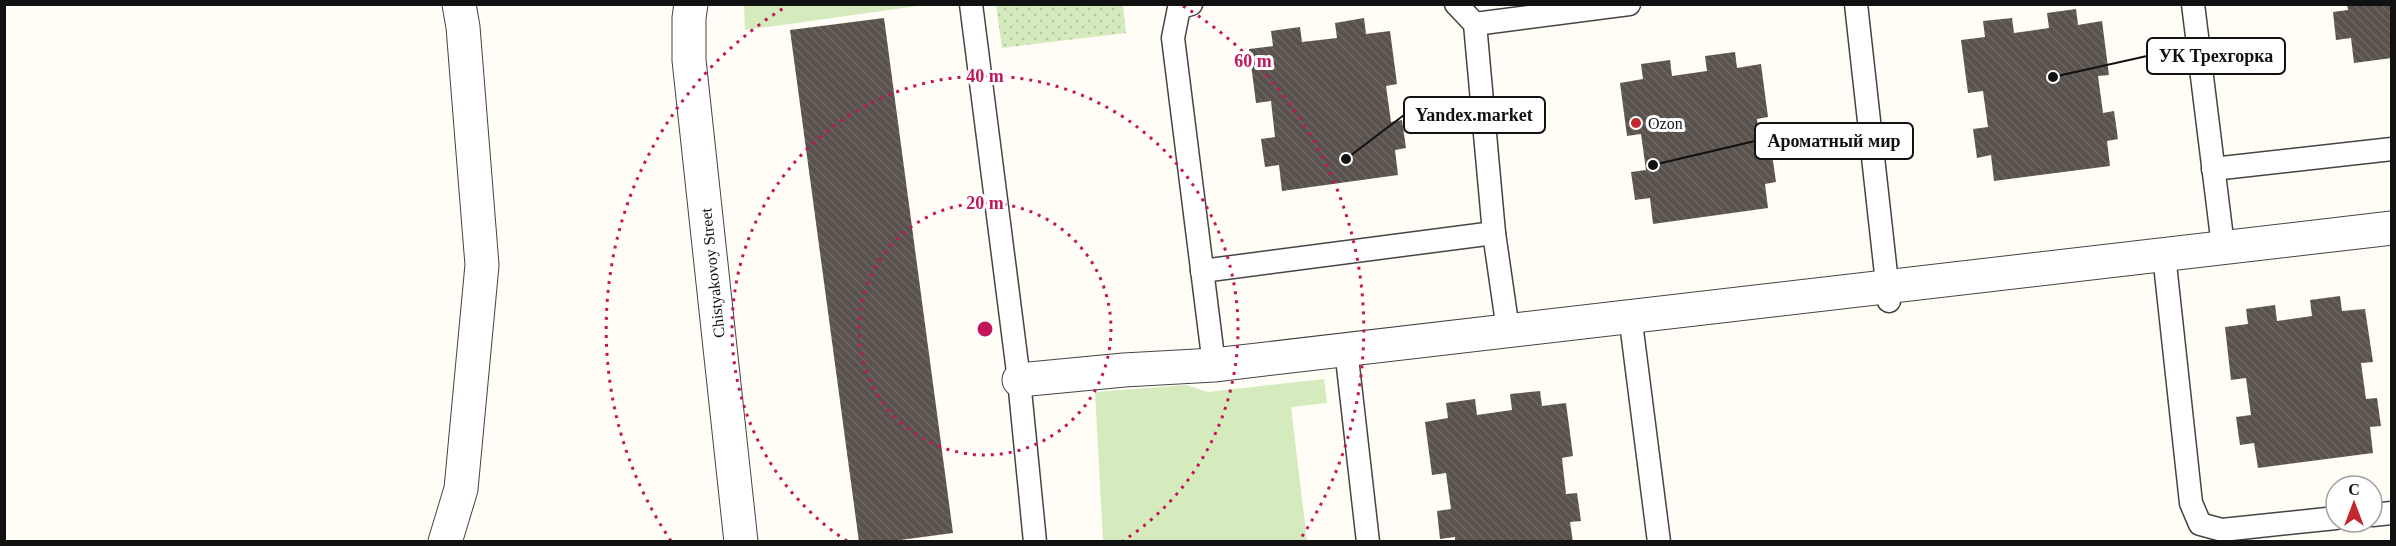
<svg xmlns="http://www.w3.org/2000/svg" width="2396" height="546" viewBox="0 0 2396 546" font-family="'Times New Roman',serif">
  <defs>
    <pattern id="park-dots" width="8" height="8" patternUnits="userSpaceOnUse" patternTransform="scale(1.5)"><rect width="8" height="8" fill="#d5ebbd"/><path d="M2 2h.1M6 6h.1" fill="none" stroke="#b6c8a1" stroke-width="1.8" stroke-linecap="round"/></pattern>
    <pattern id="building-back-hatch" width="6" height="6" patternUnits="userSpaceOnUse" patternTransform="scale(1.5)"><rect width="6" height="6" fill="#5a524d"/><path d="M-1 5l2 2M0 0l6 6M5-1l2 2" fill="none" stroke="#6d6662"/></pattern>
  </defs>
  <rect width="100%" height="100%" fill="#fffdf5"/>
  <g fill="#d5ebbd">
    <polygon points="744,5 744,4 925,5 745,30"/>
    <polygon points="1324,379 1327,403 1291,407 1307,541 1103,541 1095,392 1186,385 1208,392"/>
  </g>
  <polygon fill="url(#park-dots)" points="996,5 1123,5 1126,33 1002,48"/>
  <g fill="url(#building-back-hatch)">
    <polygon points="2347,5 2392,5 2392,58 2354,63 2351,38 2336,40 2333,12 2348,10"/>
    <polygon points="2076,9 2078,25 2102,21 2109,75 2098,76 2103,113 2114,111 2118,139 2107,141 2110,166 1994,181 1991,155 1977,158 1973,129 1988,127 1983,91 1968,93 1961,40 1985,37 1983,21 2012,18 2014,33 2049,28 2047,13"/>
    <polygon points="884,18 953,533 885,542 859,542 790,30"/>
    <polygon points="1364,18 1366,34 1390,31 1397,84 1386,86 1391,122 1402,120 1406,148 1395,150 1398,175 1282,191 1279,165 1265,167 1261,139 1275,137 1271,101 1256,103 1249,49 1273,46 1271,31 1300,27 1302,42 1337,38 1335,23"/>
    <polygon points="1735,52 1737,68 1761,64 1768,117 1757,119 1761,155 1772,154 1776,182 1765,184 1768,208 1653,224 1650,198 1635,200 1631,172 1646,170 1641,134 1627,136 1620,83 1643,79 1641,64 1670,60 1672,76 1707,71 1705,56"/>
    <polygon points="2340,296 2342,311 2365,309 2373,362 2361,363 2366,399 2377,398 2381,426 2370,427 2373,453 2258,468 2254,443 2240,445 2236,417 2251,415 2246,378 2231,380 2225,327 2248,324 2246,309 2275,305 2277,321 2312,316 2310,300"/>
    <polygon points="1540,391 1542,406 1566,403 1573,456 1562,458 1566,494 1577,493 1581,521 1570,522 1573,542 1455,542 1455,537 1440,539 1437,511 1451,509 1446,473 1432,475 1425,422 1448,418 1446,403 1475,399 1477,415 1512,410 1510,394"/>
  </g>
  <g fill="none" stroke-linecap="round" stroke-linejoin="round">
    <g stroke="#444" stroke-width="25">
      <g id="service">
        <polyline points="971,4 1019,380 1035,542"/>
        <polyline points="1191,4 1179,8 1173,38 1214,365"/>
        <polyline points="1456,4 1475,24 1629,4"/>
        <polyline points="1856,4 1889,301"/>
        <polyline points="2193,4 2223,246"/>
        <polyline points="1475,24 1494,233 1508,330"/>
        <polyline points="2213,169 2392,149"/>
        <polyline points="2164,255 2191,503 2200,524 2222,530 2336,518"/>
        <polyline points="1202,271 1494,233"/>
        <polyline points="1630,315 1659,542"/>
        <polyline points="1346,349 1368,542"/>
        <polyline points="2372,515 2392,513"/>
      </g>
    </g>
    <g stroke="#444" stroke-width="35">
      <g id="minor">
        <polyline points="691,4 689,18 689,60 741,542"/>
        <polyline points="1019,380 1124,370 1214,365 2392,228"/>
      </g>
    </g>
    <g stroke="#444" stroke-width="35">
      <polyline id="tertiary" points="445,542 461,489 482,265 463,27 459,4"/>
    </g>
    <use href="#service" stroke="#fff" stroke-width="22"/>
    <use href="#minor" stroke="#fff" stroke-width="33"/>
    <use href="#tertiary" stroke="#fff" stroke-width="33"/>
  </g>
  <g fill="none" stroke="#c2185b" stroke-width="3" stroke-dasharray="3 6">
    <circle cx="985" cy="329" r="126"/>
    <path d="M847 541A253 253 0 1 1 1123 541"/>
    <path d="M671 541A379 379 0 0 1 787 6M1183 6A379 379 0 0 1 1299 541"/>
  </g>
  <circle fill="#c4262e" stroke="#fff" stroke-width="2" cx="1636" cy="123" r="6"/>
  <g text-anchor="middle" stroke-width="6" stroke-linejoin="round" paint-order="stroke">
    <g font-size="16" fill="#111" stroke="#fff" text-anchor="start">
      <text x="1648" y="129">Ozon</text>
    </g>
    <g font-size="16" fill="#111" stroke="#fff">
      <text transform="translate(712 273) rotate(-96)" y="6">Chistyakovoy Street</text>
    </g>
  </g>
  <circle cx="985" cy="329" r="9" fill="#c2185b" stroke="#fff" stroke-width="3"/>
  <g font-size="18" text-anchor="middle" font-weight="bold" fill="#c2185b" stroke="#fff" stroke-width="6" stroke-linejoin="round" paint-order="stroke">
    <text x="1253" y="67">60 m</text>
    <text x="985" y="82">40 m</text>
    <text x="985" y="209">20 m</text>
  </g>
  <path fill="none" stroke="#111" stroke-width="2" d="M2053 77L2147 56M1346 159L1404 115M1653 165L1755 141"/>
  <g fill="#111" stroke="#fff" stroke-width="2">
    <circle cx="2053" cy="77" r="6"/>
    <circle cx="1346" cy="159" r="6"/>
    <circle cx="1653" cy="165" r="6"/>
  </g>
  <g fill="#fff" stroke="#111" stroke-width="2">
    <rect x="2147" y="38" width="138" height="36" rx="6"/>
    <rect x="1404" y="97" width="141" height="36" rx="6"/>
    <rect x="1755" y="123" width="158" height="36" rx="6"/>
  </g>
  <g font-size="18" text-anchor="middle" font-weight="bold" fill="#111">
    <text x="2216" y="62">УК Трехгорка</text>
    <text x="1474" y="121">Yandex.market</text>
    <text x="1834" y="147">Ароматный мир</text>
  </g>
  <rect width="2396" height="546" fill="none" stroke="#111111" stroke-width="12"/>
  <g transform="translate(2354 504)"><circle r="28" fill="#ffffff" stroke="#a0a0a0" stroke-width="1.5"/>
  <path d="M0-4.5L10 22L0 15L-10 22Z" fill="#c4262e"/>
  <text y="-9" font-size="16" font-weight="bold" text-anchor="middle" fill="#111111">С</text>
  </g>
</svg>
